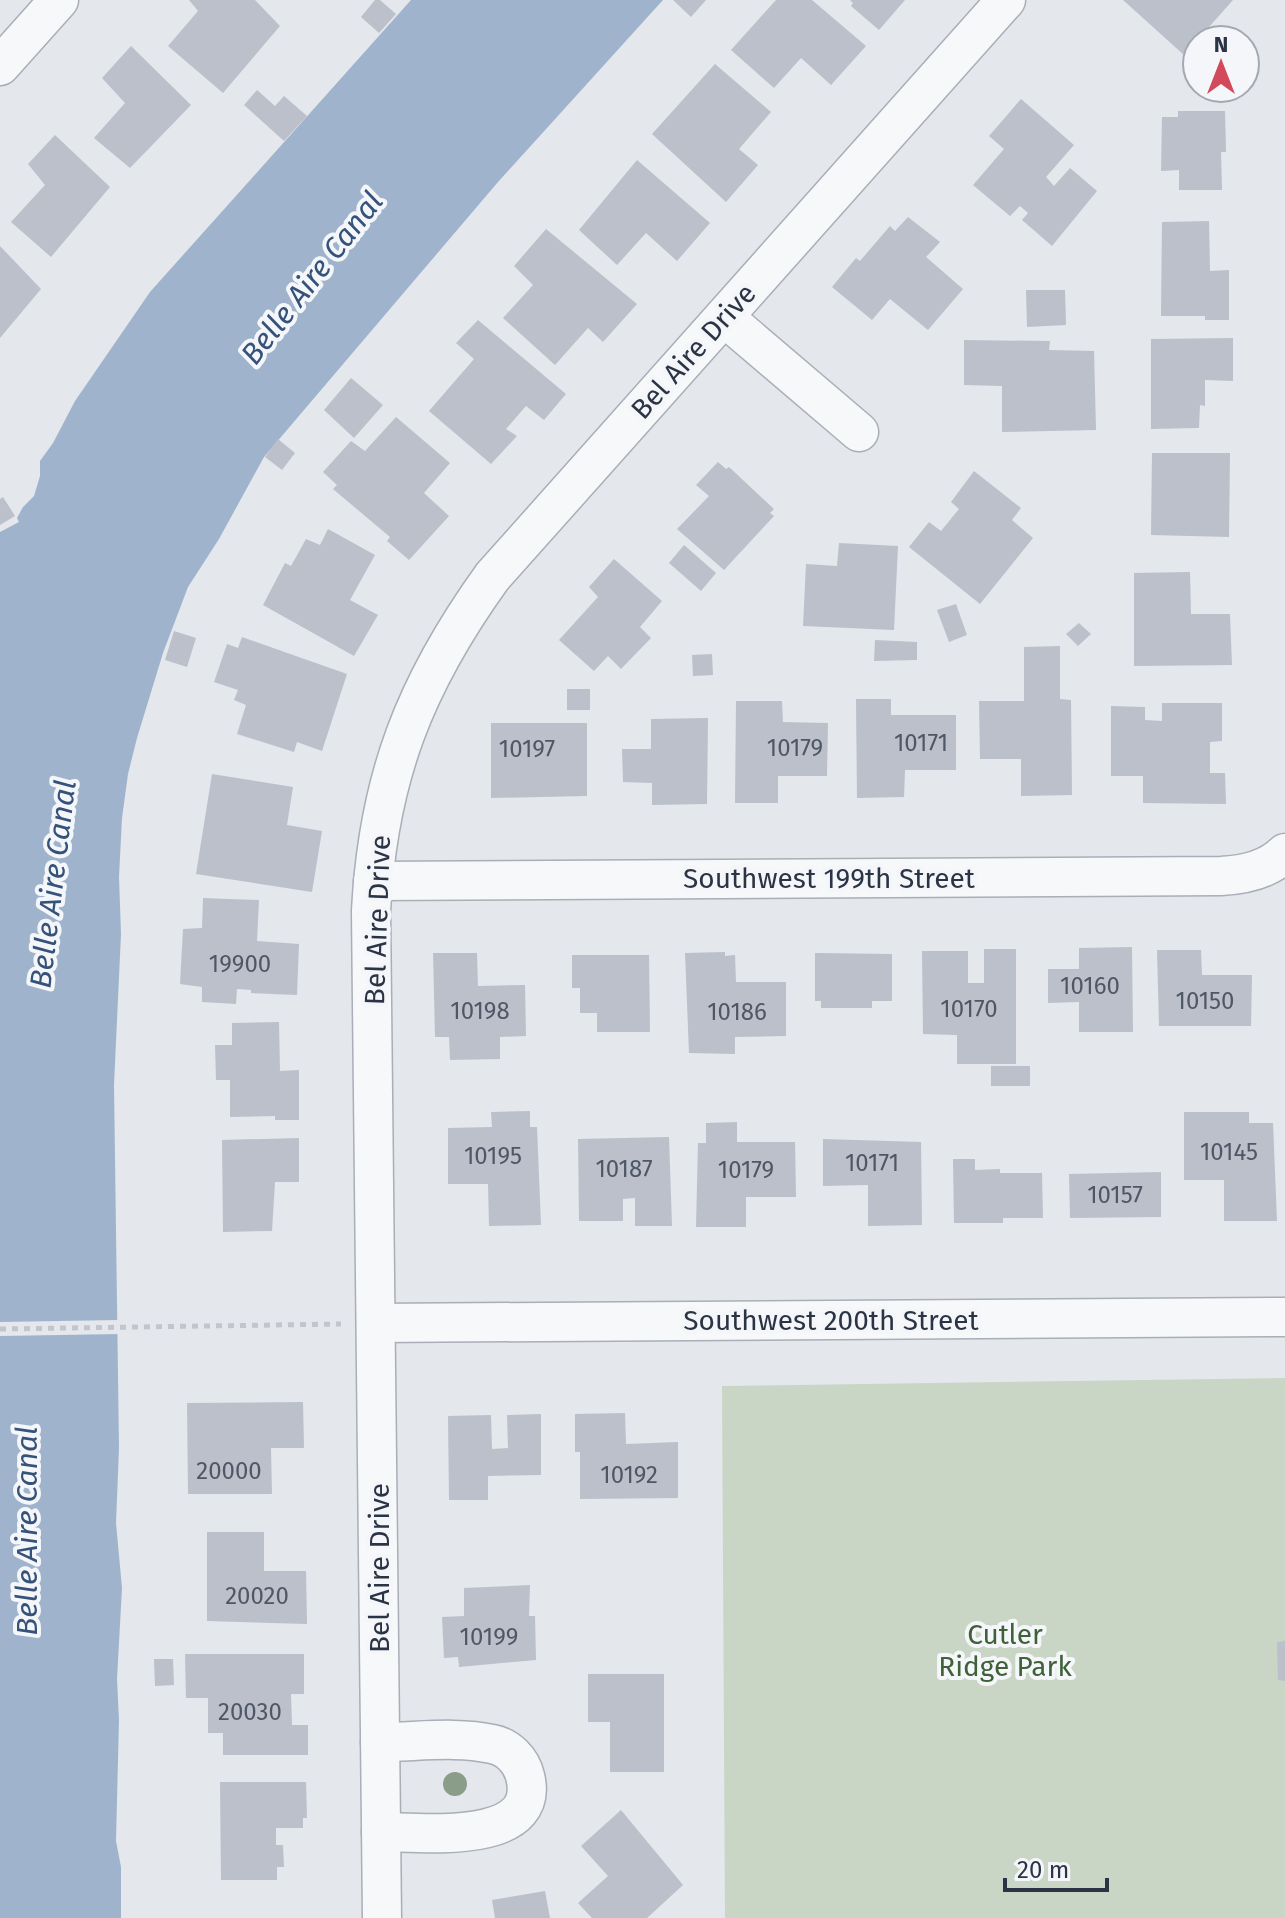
<svg xmlns="http://www.w3.org/2000/svg" width="1285" height="1918" viewBox="0 0 1285 1918" font-family="'Fira Sans',sans-serif">
  <rect width="100%" height="100%" fill="#e4e7ec"/>
  <polygon fill="#c9d6c5" points="1285,1378 1285,1918 725,1918 722,1386"/>
  <polygon fill="#9fb4cc" points="411,0 663,0 498,182 264,457 219,539 188,587 163,653 137,738 128,774 122,818 119,877 121,934 114,1085 119,1448 116,1523 122,1588 117,1679 119,1720 116,1841 121,1867 121,1918 0,1918 0,532 19,522 17,518 23,507 34,496 40,476 40,461 53,443 75,401 150,292"/>
  <polygon fill="#e4e7ec" points="119,1320 120,1334 0,1336 0,1322"/>
  <g fill="#bbc0ca">
    <polygon points="189,0 255,0 280,26 223,93 168,46 198,11"/>
    <polygon points="375,0 380,0 396,14 379,33 361,17"/>
    <polygon points="673,0 706,0 691,17"/>
    <polygon points="776,0 812,0 866,46 831,85 801,58 774,88 731,50"/>
    <polygon points="850,0 905,0 879,30 851,6 853,3"/>
    <polygon points="1123,0 1233,0 1184,55"/>
    <polygon points="131,46 191,105 130,168 94,138 125,103 102,78"/>
    <polygon points="715,64 771,112 739,149 758,165 726,202 652,134"/>
    <polygon points="257,90 275,106 284,96 307,116 284,141 244,105"/>
    <polygon points="1021,99 1074,145 1046,177 1054,186 1070,168 1097,191 1052,246 1022,220 1028,213 1020,206 1010,216 973,185 1004,149 989,136"/>
    <polygon points="1178,111 1225,111 1226,152 1221,152 1222,190 1179,190 1179,170 1161,171 1162,117 1178,117"/>
    <polygon points="55,135 110,187 51,257 11,222 45,185 28,164"/>
    <polygon points="637,160 710,223 677,261 646,233 617,265 579,230"/>
    <polygon points="908,217 940,242 926,257 963,289 928,330 890,299 872,320 832,287 856,258 860,261 890,226 895,231"/>
    <polygon points="1209,221 1210,271 1229,270 1229,320 1205,320 1205,316 1161,316 1162,222"/>
    <polygon points="546,229 637,304 603,342 588,328 555,365 503,318 533,285 514,266"/>
    <polygon points="0,246 41,289 0,338"/>
    <polygon points="1026,290 1065,290 1066,325 1027,327"/>
    <polygon points="478,320 566,394 544,420 526,406 506,429 517,436 491,464 429,411 474,359 456,343"/>
    <polygon points="1233,338 1233,381 1205,380 1205,406 1200,405 1199,428 1151,429 1151,339"/>
    <polygon points="964,340 1050,341 1049,350 1094,351 1096,430 1002,432 1002,386 964,385"/>
    <polygon points="351,378 383,405 354,438 324,410"/>
    <polygon points="396,417 450,463 424,493 449,516 409,560 387,541 390,537 333,489 337,485 323,472 351,441 365,451"/>
    <polygon points="278,439 295,453 282,470 265,457"/>
    <polygon points="1152,453 1230,453 1229,537 1151,535"/>
    <polygon points="718,462 726,469 729,467 774,509 770,513 774,516 724,570 677,529 709,496 696,485"/>
    <polygon points="974,471 1021,508 1012,520 1033,538 980,604 909,547 929,522 941,531 959,509 951,502"/>
    <polygon points="3,497 15,516 0,525 0,499"/>
    <polygon points="328,529 375,555 350,600 378,615 354,656 263,605 285,563 291,566 306,539 320,545"/>
    <polygon points="839,543 898,546 894,630 803,626 806,564 837,566"/>
    <polygon points="684,545 716,573 701,591 669,563"/>
    <polygon points="614,559 662,601 640,627 651,638 621,669 608,656 594,671 559,640 598,597 589,587"/>
    <polygon points="1190,572 1191,614 1230,614 1232,665 1134,666 1134,573"/>
    <polygon points="956,604 967,635 949,642 937,610"/>
    <polygon points="1079,623 1091,634 1078,646 1066,634"/>
    <polygon points="174,631 196,638 187,667 165,660"/>
    <polygon points="242,637 347,674 322,751 297,742 294,752 237,734 246,705 234,700 238,690 214,682 227,644 238,648"/>
    <polygon points="875,640 917,642 917,660 874,661"/>
    <polygon points="1060,646 1060,699 1071,700 1072,795 1021,796 1021,759 980,759 979,701 1024,701 1024,647"/>
    <polygon points="712,654 713,675 693,676 692,655"/>
    <rect x="567" y="689" width="23" height="21"/>
    <polygon points="856,699 891,699 891,715 956,715 956,770 905,770 904,797 857,798"/>
    <polygon points="736,701 782,701 783,722 828,723 827,776 778,776 778,803 735,803"/>
    <polygon points="1162,703 1222,703 1222,741 1210,742 1210,773 1225,773 1226,804 1143,803 1143,776 1111,776 1111,706 1145,707 1145,720 1162,721"/>
    <polygon points="708,718 707,804 652,805 652,783 623,782 622,749 651,749 651,719"/>
    <polygon points="491,723 587,723 587,796 491,798"/>
    <polygon points="212,774 293,787 287,825 322,831 312,892 196,874"/>
    <polygon points="203,898 259,900 257,941 299,944 297,995 251,993 251,990 237,989 236,1004 202,1002 202,987 180,984 183,929 202,928"/>
    <polygon points="1132,947 1133,1032 1079,1032 1079,1002 1048,1003 1048,969 1079,969 1079,948"/>
    <polygon points="984,949 1016,949 1016,1064 957,1064 957,1035 923,1034 922,951 968,951 968,983 984,983"/>
    <polygon points="1157,950 1201,950 1202,975 1252,975 1251,1026 1159,1026"/>
    <polygon points="725,952 725,956 735,955 736,982 786,982 786,1036 735,1037 735,1054 689,1053 685,953"/>
    <polygon points="433,953 477,953 478,986 525,985 526,1036 500,1037 500,1059 450,1060 449,1037 435,1037"/>
    <polygon points="815,953 892,954 892,1001 872,1001 872,1008 821,1008 821,1001 815,1001"/>
    <polygon points="572,955 649,955 650,1032 597,1032 597,1013 580,1013 580,988 572,988"/>
    <polygon points="279,1022 280,1071 299,1070 299,1120 275,1120 275,1116 230,1117 230,1080 216,1080 215,1045 232,1045 232,1023"/>
    <rect x="991" y="1066" width="39" height="20"/>
    <polygon points="530,1111 530,1127 537,1127 541,1225 489,1226 488,1184 448,1184 448,1128 492,1127 491,1112"/>
    <polygon points="1184,1112 1249,1112 1249,1123 1273,1123 1277,1221 1224,1221 1224,1180 1184,1180"/>
    <polygon points="737,1122 737,1142 795,1142 796,1197 746,1197 746,1227 696,1227 698,1143 706,1143 706,1123"/>
    <polygon points="669,1137 672,1226 635,1226 635,1198 623,1199 623,1221 579,1221 578,1139"/>
    <polygon points="299,1138 299,1182 275,1182 272,1231 223,1232 222,1140"/>
    <polygon points="823,1139 921,1142 922,1225 868,1226 868,1185 823,1186"/>
    <polygon points="953,1159 975,1159 975,1170 1000,1169 1000,1173 1042,1173 1043,1218 1003,1218 1003,1223 954,1223"/>
    <polygon points="1161,1172 1161,1217 1070,1218 1069,1174"/>
    <polygon points="303,1402 304,1448 271,1448 272,1494 188,1494 187,1403"/>
    <polygon points="625,1413 626,1444 678,1442 678,1498 580,1499 580,1452 575,1452 575,1414"/>
    <polygon points="541,1414 541,1475 488,1476 488,1500 449,1500 448,1416 491,1415 492,1449 508,1448 507,1415"/>
    <polygon points="207,1532 264,1532 264,1571 306,1571 307,1624 207,1621"/>
    <polygon points="530,1585 529,1616 535,1616 536,1660 459,1667 458,1657 444,1658 442,1617 464,1616 464,1588"/>
    <polygon points="1285,1641 1285,1681 1278,1680 1277,1642"/>
    <polygon points="185,1654 304,1654 304,1694 291,1694 292,1725 308,1725 308,1755 223,1755 223,1733 208,1733 208,1698 186,1698"/>
    <polygon points="154,1659 173,1659 174,1685 155,1686"/>
    <polygon points="588,1674 664,1674 664,1772 610,1772 610,1722 588,1722"/>
    <polygon points="220,1782 306,1782 307,1818 303,1818 303,1828 276,1828 276,1845 283,1845 284,1867 277,1867 277,1880 221,1880"/>
    <polygon points="621,1810 683,1885 647,1918 592,1918 578,1903 608,1876 581,1846"/>
    <polygon points="545,1891 550,1918 495,1918 492,1900"/>
  </g>
  <g fill="none" stroke-linecap="round" stroke-linejoin="round">
    <g stroke="#a9aeb7" stroke-width="41">
      <g id="minor">
        <polyline points="0,66 59,0"/>
        <polyline points="724,317 859,432"/>
        <path d="M373,881l848,-5c24,-1 47,-6 64,-23"/>
        <polyline points="376,1323 1285,1317"/>
        <path d="M380,1742c36,0 77,-6 112,2 16,3 29,16 33,32 18,71 -105,56 -144,56"/>
        <path d="M382,1918l-11,-1007c7,-133 44,-227 121,-334l514,-577"/>
      </g>
    </g>
    <polyline stroke="#c2c5cb" stroke-width="5" stroke-dasharray="6 6" stroke-linecap="butt" points="0,1329 341,1324"/>
    <use href="#minor" stroke="#f7f8fa" stroke-width="38"/>
  </g>
  <circle fill="#899d89" cx="455" cy="1784" r="12"/>
  <g text-anchor="middle" stroke-width="8" stroke-linejoin="round" paint-order="stroke">
    <g font-size="24" fill="#4f5766">
      <text x="921" y="751">10171</text>
      <text x="795" y="756">10179</text>
      <text x="527" y="757">10197</text>
      <text x="240" y="972">19900</text>
      <text x="1090" y="994">10160</text>
      <text x="1205" y="1009">10150</text>
      <text x="969" y="1017">10170</text>
      <text x="480" y="1019">10198</text>
      <text x="737" y="1020">10186</text>
      <text x="1229" y="1160">10145</text>
      <text x="493" y="1164">10195</text>
      <text x="872" y="1171">10171</text>
      <text x="624" y="1177">10187</text>
      <text x="746" y="1178">10179</text>
      <text x="1115" y="1203">10157</text>
      <text x="229" y="1479">20000</text>
      <text x="629" y="1483">10192</text>
      <text x="257" y="1604">20020</text>
      <text x="489" y="1645">10199</text>
      <text x="250" y="1720">20030</text>
    </g>
    <g font-size="28" fill="#2b3445" stroke="#f4f6f9">
      <text transform="translate(693 351) rotate(-48)" y="10">Bel Aire Drive</text>
      <text x="829" y="888">Southwest 199th Street</text>
      <text transform="translate(377 920) rotate(-88)" y="10">Bel Aire Drive</text>
      <text x="831" y="1330">Southwest 200th Street</text>
      <text transform="translate(379 1568) rotate(-90)" y="10">Bel Aire Drive</text>
    </g>
    <g font-size="28" fill="#3f6138" stroke="#f4f6f9">
      <text x="1005" y="1644">Cutler<tspan x="1005" dy="32">Ridge Park</tspan></text>
    </g>
    <g font-size="30" font-style="italic" fill="#34527a" stroke="#f4f6f9">
      <text transform="translate(312 278) rotate(-52)" y="10">Belle Aire Canal</text>
      <text transform="translate(53 884) rotate(-83)" y="10">Belle Aire Canal</text>
      <text transform="translate(27 1531) rotate(-90)" y="10">Belle Aire Canal</text>
    </g>
  </g>
  <g transform="translate(1221 64)"><circle r="38" fill="#f4f6f9" stroke="#a4a8b1" stroke-width="2"/>
  <path d="M0-6L14 30L0 20L-14 30Z" fill="#d1495b"/>
  <text y="-12" font-size="22" font-weight="bold" text-anchor="middle" fill="#2b3445">N</text>
  </g>
  <path d="M1005 1878v12h102v-12" fill="none" stroke="#2b3445" stroke-width="4"/>
  <text x="1017" y="1878" font-size="24" fill="#2b3445" stroke="#f4f6f9" stroke-width="6" paint-order="stroke">20 m</text>
</svg>
